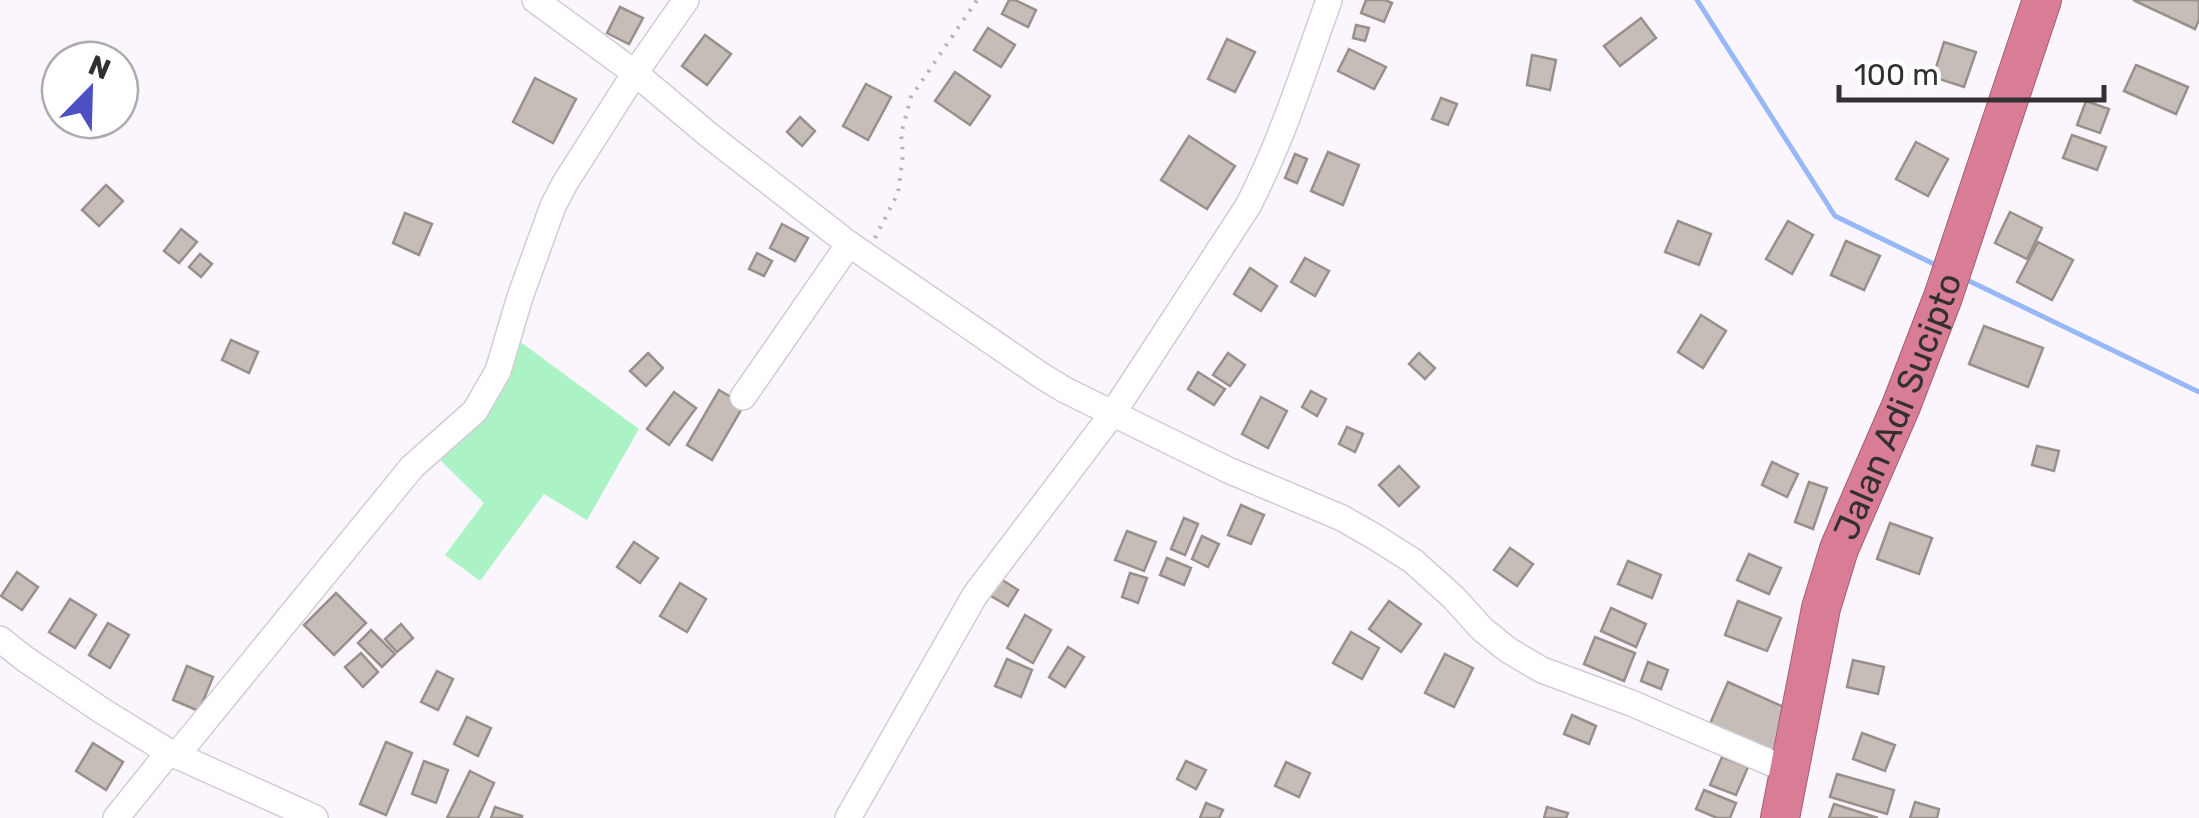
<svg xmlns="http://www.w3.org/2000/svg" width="2199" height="818" viewBox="0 0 2199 818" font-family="Rubik,sans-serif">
  <rect width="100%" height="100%" fill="#fbf5fe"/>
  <polygon fill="#abf3c5" points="511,335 639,429 587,520 544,494 480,581 445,555 484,503 432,452"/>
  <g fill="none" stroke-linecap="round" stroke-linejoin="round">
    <g stroke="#97b8f7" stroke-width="5">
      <polyline points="1697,0 1835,216 1940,267"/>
      <polyline points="1963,278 2199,392"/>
    </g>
  </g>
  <g fill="#c7bdb8" stroke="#99908b" stroke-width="2.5">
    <polygon points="1009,0 1015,0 1036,10 1028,27 1002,14"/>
    <polygon points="1366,0 1385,0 1392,3 1384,22 1361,13"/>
    <polygon points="2133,0 2199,0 2199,20 2195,29"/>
    <polygon points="620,7 643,18 629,44 607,33"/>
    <polygon points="1641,18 1656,38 1620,66 1604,46"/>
    <polygon points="1356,25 1369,28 1365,41 1353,38"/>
    <polygon points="988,28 1015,45 1001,67 974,50"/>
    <polygon points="705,35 731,54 707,85 682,66"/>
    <polygon points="1227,39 1255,52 1235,92 1208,79"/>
    <polygon points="1944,42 1976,52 1964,87 1933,77"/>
    <polygon points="1349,49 1386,67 1374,89 1338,71"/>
    <polygon points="1532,55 1556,60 1550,90 1527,85"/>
    <polygon points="2136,65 2188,87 2176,114 2124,91"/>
    <polygon points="955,72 990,96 970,125 935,101"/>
    <polygon points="535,78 576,99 553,143 513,122"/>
    <polygon points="866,84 891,97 868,140 843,126"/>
    <polygon points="1441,98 1457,104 1448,125 1432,119"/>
    <polygon points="2086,101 2109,109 2100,133 2077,125"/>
    <polygon points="800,117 815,131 802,146 787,132"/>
    <polygon points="2072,135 2106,147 2097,170 2063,158"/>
    <polygon points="1189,136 1235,166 1207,209 1161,180"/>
    <polygon points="1916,142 1948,159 1928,196 1896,179"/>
    <polygon points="1328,152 1359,165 1343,205 1311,191"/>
    <polygon points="1295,154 1307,159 1297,183 1285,178"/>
    <polygon points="106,185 123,201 99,226 82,210"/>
    <polygon points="2010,212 2042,228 2027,259 1995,243"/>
    <polygon points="405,213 432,224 419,255 393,243"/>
    <polygon points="1678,221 1711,234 1699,265 1665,252"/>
    <polygon points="1788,221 1813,235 1792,274 1766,259"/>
    <polygon points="782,224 808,238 795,261 770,248"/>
    <polygon points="181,229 197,242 179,263 164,251"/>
    <polygon points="1846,241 1880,256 1864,290 1831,275"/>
    <polygon points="2038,242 2073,260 2052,300 2017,282"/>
    <polygon points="757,253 772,261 764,276 749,269"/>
    <polygon points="200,254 212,264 201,277 189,267"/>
    <polygon points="1305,258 1329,271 1315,296 1291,282"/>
    <polygon points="1250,268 1277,286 1261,311 1234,294"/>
    <polygon points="1701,315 1726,331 1703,368 1678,352"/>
    <polygon points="1984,326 2043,348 2028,387 1969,364"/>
    <polygon points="231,340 258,352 249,373 222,360"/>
    <polygon points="648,353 663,368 646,386 630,371"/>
    <polygon points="1228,353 1245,365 1230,386 1213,375"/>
    <polygon points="1419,353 1435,368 1425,379 1409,364"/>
    <polygon points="1198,372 1225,389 1214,405 1188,389"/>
    <polygon points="719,390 744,405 712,460 687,445"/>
    <polygon points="1311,391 1326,399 1317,416 1302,407"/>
    <polygon points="674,392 696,408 669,445 647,429"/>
    <polygon points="1261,397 1287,411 1268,448 1242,434"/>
    <polygon points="1347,427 1363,434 1355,452 1339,444"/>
    <polygon points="2037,446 2059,451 2054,471 2032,465"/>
    <polygon points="1772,462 1798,474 1787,497 1762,485"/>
    <polygon points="1399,466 1419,487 1399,506 1379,485"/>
    <polygon points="1809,482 1827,488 1813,529 1795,522"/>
    <polygon points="1241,505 1264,515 1251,544 1228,535"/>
    <polygon points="1184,518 1198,524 1185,555 1171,549"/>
    <polygon points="1890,523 1932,538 1919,574 1877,559"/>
    <polygon points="1127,531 1156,542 1144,571 1115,560"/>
    <polygon points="1202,536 1219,544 1208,567 1192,559"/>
    <polygon points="634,542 658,558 640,583 617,567"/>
    <polygon points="1510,548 1533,564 1517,586 1494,570"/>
    <polygon points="1749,554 1781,568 1769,594 1737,580"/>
    <polygon points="1167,558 1191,568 1184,585 1160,575"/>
    <polygon points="1628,561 1661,575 1652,598 1618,584"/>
    <polygon points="17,572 38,587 22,610 1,596"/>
    <polygon points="1130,573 1147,578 1138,603 1122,597"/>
    <polygon points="996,576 1018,590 1008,606 986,593"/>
    <polygon points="680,583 706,599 687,632 660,616"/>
    <polygon points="336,593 366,623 334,655 304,625"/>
    <polygon points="70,599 96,615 75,648 49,632"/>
    <polygon points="1389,601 1421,624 1401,652 1369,629"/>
    <polygon points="1738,601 1781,618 1767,651 1725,635"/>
    <polygon points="1611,608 1646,624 1636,647 1601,631"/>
    <polygon points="1025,615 1051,630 1033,663 1007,648"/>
    <polygon points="108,623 129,635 110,668 89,655"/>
    <polygon points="401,624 413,638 397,652 385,639"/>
    <polygon points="371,630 395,654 382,667 358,643"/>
    <polygon points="1351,632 1379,648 1362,679 1333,663"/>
    <polygon points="1595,637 1635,653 1624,681 1584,664"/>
    <polygon points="1068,647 1084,657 1065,687 1049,677"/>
    <polygon points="361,653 378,672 363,687 345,667"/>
    <polygon points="1445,654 1473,668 1454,707 1425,693"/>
    <polygon points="1007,659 1032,670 1021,697 995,686"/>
    <polygon points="1853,660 1884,667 1878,694 1847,687"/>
    <polygon points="1648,662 1668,670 1661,689 1641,681"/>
    <polygon points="187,666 213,677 199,711 173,700"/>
    <polygon points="437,671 453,679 438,710 421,702"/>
    <polygon points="1728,682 1797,713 1778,756 1709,726"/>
    <polygon points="1572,715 1596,726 1589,744 1564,734"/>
    <polygon points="467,717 491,728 478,756 454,744"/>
    <polygon points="1862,733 1895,745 1885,771 1853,759"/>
    <polygon points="386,742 412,753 386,815 360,804"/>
    <polygon points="93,743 123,762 106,790 76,771"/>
    <polygon points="1722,757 1748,767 1736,795 1710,785"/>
    <polygon points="424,761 448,770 436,803 412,794"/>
    <polygon points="1186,761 1206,770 1196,789 1177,779"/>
    <polygon points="1286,762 1310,773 1299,797 1275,786"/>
    <polygon points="470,771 494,783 478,818 447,818"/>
    <polygon points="1837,774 1894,790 1887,814 1830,797"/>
    <polygon points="1704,790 1736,803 1730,818 1717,818 1696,809"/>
    <polygon points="1915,802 1939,809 1937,818 1910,818"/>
    <polygon points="1206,803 1223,810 1219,818 1200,818"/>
    <polygon points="1834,804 1878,818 1829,818"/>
    <polygon points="495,807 522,816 522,818 491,818"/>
    <polygon points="1547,807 1568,813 1566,818 1544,818"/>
  </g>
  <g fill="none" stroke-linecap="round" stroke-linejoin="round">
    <g stroke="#d2ccd5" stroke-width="28">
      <g id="minor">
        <polyline points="535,0 635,73 710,136 849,244 1042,376 1065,390 1228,470 1342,518 1375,537 1413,561 1454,598 1482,629 1508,650 1542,670 1631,703 1790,771"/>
        <polyline points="743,397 849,244"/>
        <polyline points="0,639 25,659 104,712 169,752 315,818"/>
        <polyline points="176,756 412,467 475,411 498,371 520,297 553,206 565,183 635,73 686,0"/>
        <polyline points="116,818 169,752"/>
        <path d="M848,818l127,-223 138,-182 135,-207c34,-66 56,-136 81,-206"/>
      </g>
    </g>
    <g stroke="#9f6173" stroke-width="40">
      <g id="highway">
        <path id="s1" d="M1780,818l41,-210 18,-59 62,-143 42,-109 99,-297"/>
      </g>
    </g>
    <polyline stroke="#b7b2b9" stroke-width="4" stroke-dasharray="2.5 8" stroke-linecap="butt" points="875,238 898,193 903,155 901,134 911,97 977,0"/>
    <use href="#minor" stroke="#fff" stroke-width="25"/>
    <use href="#highway" stroke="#d97c95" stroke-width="38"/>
  </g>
  <g text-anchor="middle" stroke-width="8" stroke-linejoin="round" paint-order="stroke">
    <g font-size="35" fill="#323033" stroke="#fff">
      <text dy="12" stroke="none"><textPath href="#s1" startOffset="430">Jalan Adi Sucipto</textPath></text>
    </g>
  </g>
  <g transform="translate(90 90) rotate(23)"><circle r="48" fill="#ffffff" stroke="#adacad" stroke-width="2.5"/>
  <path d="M0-8L18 38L0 25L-18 38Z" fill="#4d4fc5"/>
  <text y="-15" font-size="28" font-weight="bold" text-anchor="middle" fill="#323033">N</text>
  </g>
  <path d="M1839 85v15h265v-15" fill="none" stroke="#323033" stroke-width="5"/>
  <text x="1854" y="85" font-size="30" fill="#323033" stroke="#ffffff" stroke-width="8" paint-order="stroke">100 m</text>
</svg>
